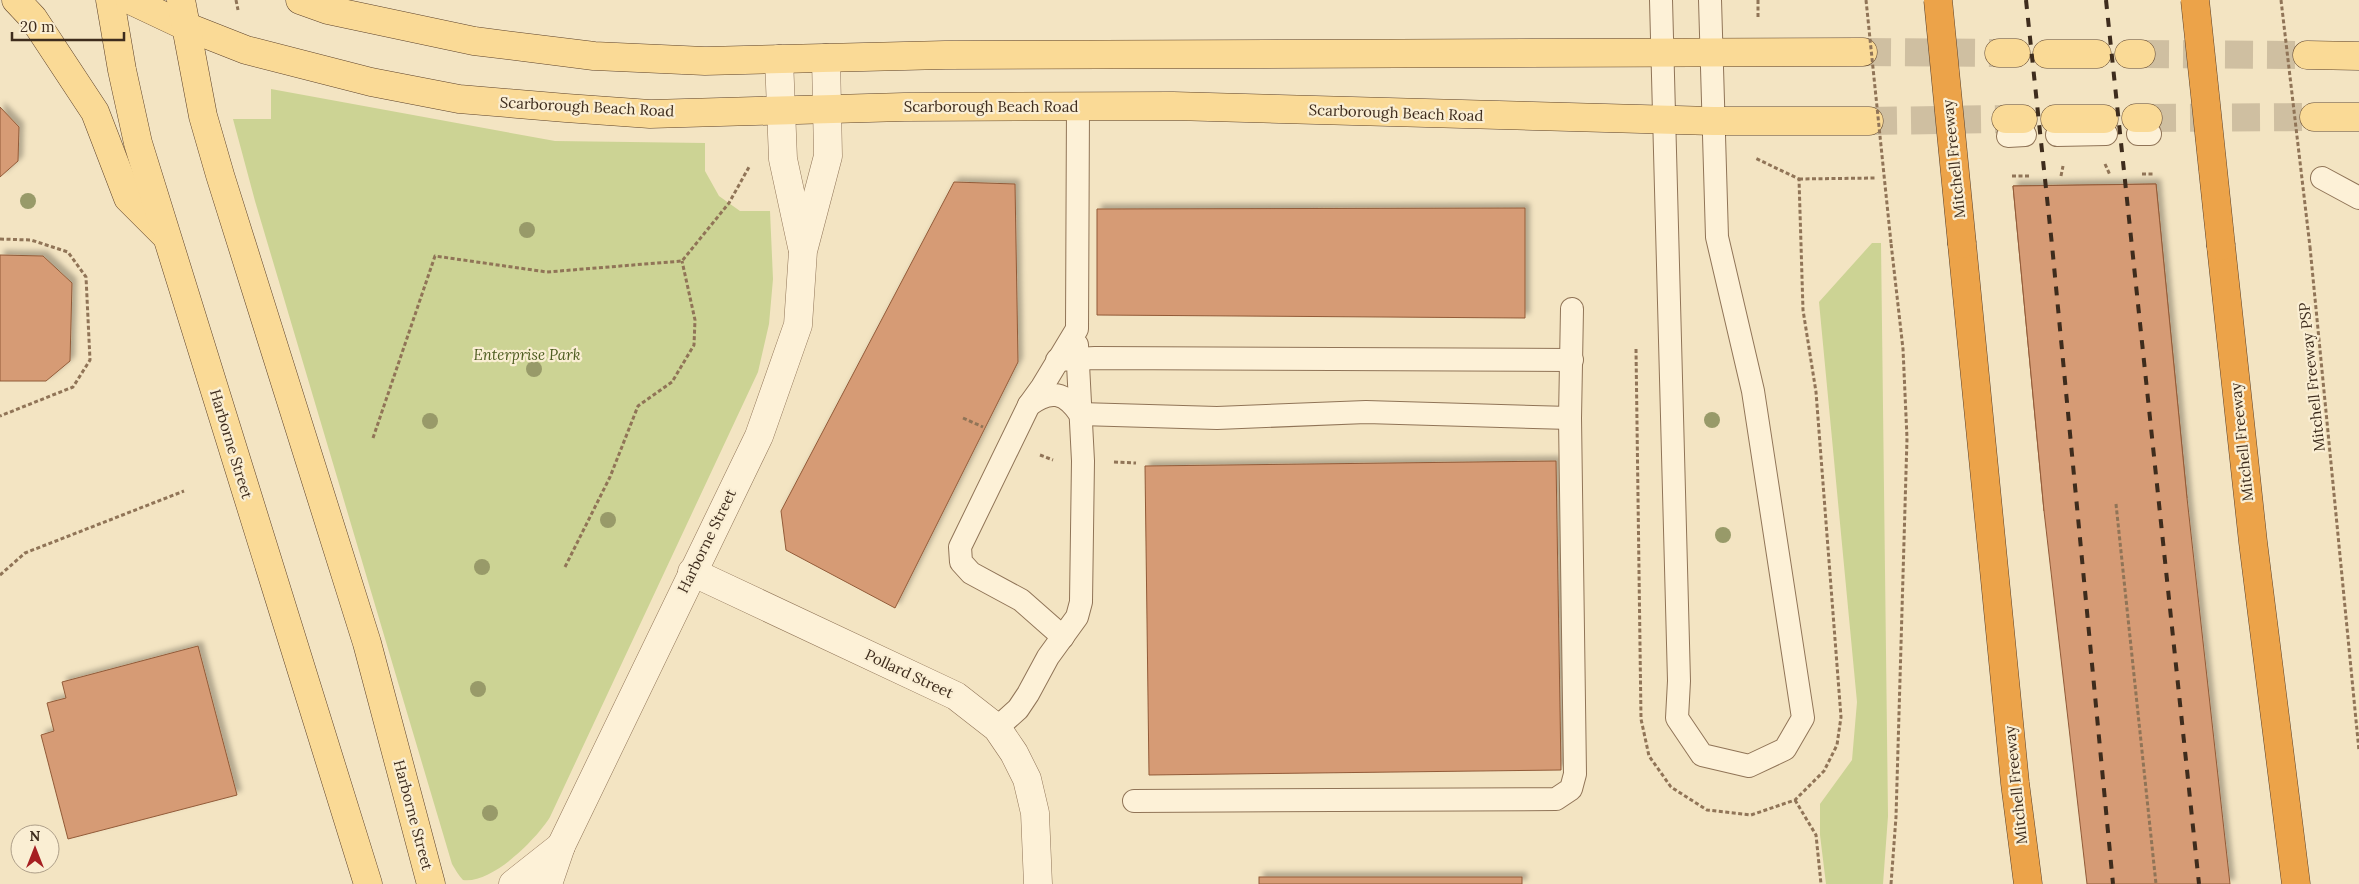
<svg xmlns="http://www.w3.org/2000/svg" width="2359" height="884" viewBox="0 0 2359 884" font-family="Lora,serif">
  <defs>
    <filter id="shadow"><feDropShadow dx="4.5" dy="-4.5" stdDeviation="2.5" flood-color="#0004"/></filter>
  </defs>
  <rect width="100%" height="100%" fill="#f3e4c2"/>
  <g fill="#ccd394">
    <path d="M271,89l284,52 150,2v28l14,25 21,15h30l3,68 -4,45 -11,48 -208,445c-12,20 -57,67 -87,63 -4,-4 -8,-11 -11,-16l-197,-663 -22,-82h38z"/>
    <polygon points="1872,243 1881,243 1888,816 1883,884 1826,884 1820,835 1820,804 1852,760 1857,702 1819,302"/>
  </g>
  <g fill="#d69b74" stroke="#925b39" filter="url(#shadow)">
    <polygon points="0,107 19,127 18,161 0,177"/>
    <polygon points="954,182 1015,184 1018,362 895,608 786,550 781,511"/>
    <polygon points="2156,184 2187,498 2044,511 2013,186"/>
    <polygon points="2156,184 2187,498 2230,884 2087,884 2044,511 2013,186"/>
    <polygon points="1525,208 1525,318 1097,315 1097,209"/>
    <polygon points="0,255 43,256 72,283 70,361 46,381 0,381"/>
    <polygon points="1556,461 1561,770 1149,775 1145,466"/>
    <polygon points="198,646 237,795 68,839 41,735 54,731 47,703 66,698 62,682"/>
    <rect x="1259" y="877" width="263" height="7"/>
  </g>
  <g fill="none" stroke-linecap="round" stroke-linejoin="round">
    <g stroke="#cfbfa1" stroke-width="28" stroke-dasharray="28 14" stroke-linecap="butt">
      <polyline points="1863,52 1999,53"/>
      <polyline points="2141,54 2307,55"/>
      <polyline points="2148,118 2314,117"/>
      <polyline points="1869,121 2006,119"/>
    </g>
    <g stroke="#907457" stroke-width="24">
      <g id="service">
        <polyline points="1661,0 1679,681 1677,718 1702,755 1749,766 1785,749 1803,718 1753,391 1717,237 1710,0"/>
        <polyline points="2138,134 2150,134"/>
        <polyline points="2057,135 2106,134"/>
        <polyline points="2008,136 2025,135"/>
        <polyline points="2322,178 2359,198"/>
        <polyline points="1057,360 1095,358 1572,360"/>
        <path d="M1029,405c22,-16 36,-13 51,9l137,4 149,-6 204,6"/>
        <polyline points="1063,637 1021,600 971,573 961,562 960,547 1029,405 1042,387 1077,329 1078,106"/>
        <polyline points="997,728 1018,709 1028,694 1048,657 1077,617 1081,602 1083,461 1077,345"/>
        <polyline points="1134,801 1556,799 1571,789 1575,774 1570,418 1572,309"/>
      </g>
    </g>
    <g stroke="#907457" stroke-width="29">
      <g id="minor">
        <polyline points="779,59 783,159 802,247"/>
        <polyline points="692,572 956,696 997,728 1014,753 1027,779 1035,813 1038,884"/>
        <polyline points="513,884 561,846"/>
        <polyline points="548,884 561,846 759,436 798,325 803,251 828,156 826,58"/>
      </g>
    </g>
    <g stroke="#5d422b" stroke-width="29">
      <g id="primary">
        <polyline points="16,0 33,18 95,112 128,198 164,234"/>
        <polyline points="110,0 122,70 138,143 368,884"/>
        <polyline points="130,0 185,26 246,50 371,82 459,99 566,108 650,114 904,107 1173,106 1713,121 1869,121"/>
        <polyline points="181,0 203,116 220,175 367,643 431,884"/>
        <polyline points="300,0 328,10 474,41 594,56 705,61 945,55 1863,52"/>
        <polyline points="1999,53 2016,53"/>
        <polyline points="2047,54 2097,54"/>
        <polyline points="2129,54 2141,54"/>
        <polyline points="2307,55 2359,56"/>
        <polyline points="2314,117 2359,117"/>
        <polyline points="2136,118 2148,118"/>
        <polyline points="2006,119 2023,119"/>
        <polyline points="2055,119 2104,119"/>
      </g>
    </g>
    <g stroke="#5d422b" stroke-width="29">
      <g id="motorway">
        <polyline points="1962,244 2015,783 2028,884"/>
        <polyline points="2221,246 2253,542 2296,884"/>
      </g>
    </g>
    <g stroke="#907457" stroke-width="3" stroke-dasharray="4 2.5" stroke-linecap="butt">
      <polyline points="236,0 238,10"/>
      <polyline points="1758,17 1758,0"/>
      <polyline points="2105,164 2110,175"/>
      <polyline points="2142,174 2154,174"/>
      <polyline points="2012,176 2029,176"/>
      <polyline points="2061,176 2063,166"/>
      <polyline points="1799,179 1875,178"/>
      <polyline points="0,239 31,240 68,252 86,277 90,360 73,387 0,416"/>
      <polyline points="2310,247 2359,751"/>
      <polyline points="1636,349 1641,719 1649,756 1671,787 1707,810 1751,815 1795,800 1824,771 1837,745 1841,717 1816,392 1803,310 1799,179 1755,158"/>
      <polyline points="963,418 983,427"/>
      <polyline points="373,438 435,256 547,272 682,261 729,203 749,167"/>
      <polyline points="1040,455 1053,460"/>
      <polyline points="1114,462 1136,463"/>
      <polyline points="2116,504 2156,884"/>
      <polyline points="565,567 610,477 638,406 672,382 694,345 695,320 682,261"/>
      <polyline points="0,575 25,553 184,491"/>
      <polyline points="1795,800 1816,835 1821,884"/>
      <polyline points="1891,884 1896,817 1907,438 1903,349 1891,243"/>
    </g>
    <use href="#service" stroke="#fdf1d7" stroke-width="22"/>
    <use href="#minor" stroke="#fdf1d7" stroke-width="28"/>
    <use href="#primary" stroke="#fada96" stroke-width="28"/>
    <use href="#motorway" stroke="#eca349" stroke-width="28"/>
    <g stroke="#3e2c1d" stroke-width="4" stroke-dasharray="9 9" stroke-linecap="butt">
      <polyline points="2026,0 2052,245 2113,884"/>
      <polyline points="2106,0 2199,884"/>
    </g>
    <g stroke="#5d422b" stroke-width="29" stroke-linecap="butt">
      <g id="motorway-bridge">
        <polyline points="1938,0 1962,244"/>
        <polyline points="2195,0 2221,246"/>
      </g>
    </g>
    <g stroke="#907457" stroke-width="3" stroke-dasharray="4 2.5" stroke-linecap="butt">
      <polyline points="1866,0 1891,243"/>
      <polyline points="2281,0 2310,247"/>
    </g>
    <use href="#motorway-bridge" stroke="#eca349" stroke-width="28"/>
  </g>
  <g fill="#989a69">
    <circle cx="28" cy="201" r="8"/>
    <circle cx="527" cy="230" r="8"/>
    <circle cx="534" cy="369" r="8"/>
    <circle cx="1712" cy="420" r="8"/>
    <circle cx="430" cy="421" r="8"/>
    <circle cx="608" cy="520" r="8"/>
    <circle cx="1723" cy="535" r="8"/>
    <circle cx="482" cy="567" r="8"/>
    <circle cx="478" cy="689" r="8"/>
    <circle cx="490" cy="813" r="8"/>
  </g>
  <g text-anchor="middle" stroke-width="4.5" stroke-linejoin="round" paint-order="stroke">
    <g font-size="15" fill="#3e2c1d" stroke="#faeed3">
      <text transform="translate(587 107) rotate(3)" y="5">Scarborough Beach Road</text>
      <text x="991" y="112">Scarborough Beach Road</text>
      <text transform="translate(1396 113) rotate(2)" y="5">Scarborough Beach Road</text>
      <text transform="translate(1954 159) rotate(-96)" y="5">Mitchell Freeway</text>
      <text transform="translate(2312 377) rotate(-96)" y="5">Mitchell Freeway PSP</text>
      <text transform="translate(2242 442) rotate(-96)" y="5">Mitchell Freeway</text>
      <text transform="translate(231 444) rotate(73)" y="5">Harborne Street</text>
      <text transform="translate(707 541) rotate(-64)" y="5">Harborne Street</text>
      <text transform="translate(909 674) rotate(25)" y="5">Pollard Street</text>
      <text transform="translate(2016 785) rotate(-96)" y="5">Mitchell Freeway</text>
      <text transform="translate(413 815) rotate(75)" y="5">Harborne Street</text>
    </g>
    <g font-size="15" font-style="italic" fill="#4e5d21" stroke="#faeed3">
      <text x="527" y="360">Enterprise Park</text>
    </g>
  </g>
  <g transform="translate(35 849)"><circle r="24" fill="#faeed3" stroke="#afa08a"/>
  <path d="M0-4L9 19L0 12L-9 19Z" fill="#a61f22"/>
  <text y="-8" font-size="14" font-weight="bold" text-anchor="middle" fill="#3e2c1d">N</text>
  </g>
  <path d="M12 32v8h112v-8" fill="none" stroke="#3e2c1d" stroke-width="2.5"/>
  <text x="20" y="32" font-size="15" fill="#3e2c1d" stroke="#faeed3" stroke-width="4" paint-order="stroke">20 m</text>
</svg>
